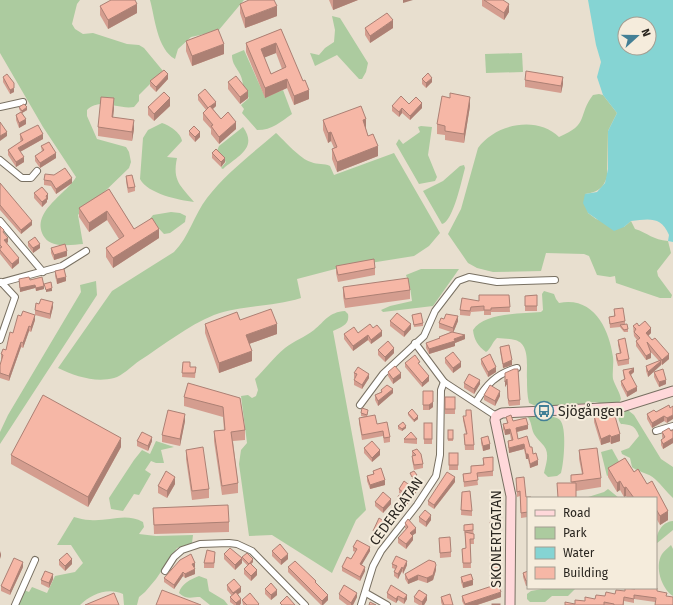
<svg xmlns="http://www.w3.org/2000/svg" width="673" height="605" viewBox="0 0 673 605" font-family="'Fira Sans',sans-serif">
  <rect width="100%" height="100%" fill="#e8dfcf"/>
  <g fill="#accb9f">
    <path d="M0,0h80l-3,4 -5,20 3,5 8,5 10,-1 34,11 12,1 5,3 19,23 -24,24v6l-5,6c-16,3 -33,-10 -47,3v6l10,23 29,8 3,5 2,10 -2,6 -30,29 -9,4 -12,14 5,29c-11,1 -31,4 -38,-6 -17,-25 21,-43 31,-61l-33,-50 -43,-74z"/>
    <path d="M150,0h94l-26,31 -27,6 -13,12 -3,10c-18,-10 -20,-41 -25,-59z"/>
    <polygon points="332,16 340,18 368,63 366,72 362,79 359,79 337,55 315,66 310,53 319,55 325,48 334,42 335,30"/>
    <path d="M244,50l21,47 18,-7 9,24c-12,8 -19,16 -35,16l-15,-17 2,-4 -3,-4 8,-7 -6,-9c1,-18 -11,-20 -11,-34z"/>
    <polygon points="522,53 523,72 486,73 485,54"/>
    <path d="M599,94l4,1 14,18 -9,18 -1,46c-4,12 -10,15 -22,17l3,19 8,6 28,8 7,-6 4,8c13,4 18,11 33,12l3,12 -14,18 1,5 14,19 -1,3h-11l-44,-15 -1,-7 -5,1 -13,-2 -8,-19 -5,-2 -38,-1 -5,18 -48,1 -16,-4 -9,-5 -20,-29 13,-25 17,-61c17,-24 59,-33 81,-11 31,-13 18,-21 34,-42z"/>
    <path d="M162,123c7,2 19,10 20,18l-15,16 10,1c-5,23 4,28 17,44 -15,-2 -46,-8 -54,-23l3,-41 5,-8z"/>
    <polygon points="421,126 432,127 428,155 437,177 435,181 419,184 396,144 399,139 403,144 420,132 418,127"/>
    <path d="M243,127c15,21 -5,29 -20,42l-2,-1 5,-6 -10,-9 3,-7z"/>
    <path d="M276,133c9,8 24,26 35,29 7,3 13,1 19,4l4,9 60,-22 46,80 -11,13 -15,10 -75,12 -42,11 4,19c-28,9 -59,7 -87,17 -27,11 -50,30 -75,46 -7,5 -17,15 -25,17 -19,5 -39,-2 -56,-10l54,-77 62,-39c15,-15 20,-37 33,-54 19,-25 46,-45 69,-65z"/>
    <path d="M464,165l1,3c-3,11 -12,54 -23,56l-19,-33 20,-10 17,-15z"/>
    <polygon points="171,212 180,213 186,216 185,222 170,233 164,234 150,219 153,215"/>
    <polygon points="421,269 459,269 433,306 383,312 381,310 390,306 412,301 410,287 406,275"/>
    <polygon points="96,281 97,295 0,444 0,432 8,415 81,292 80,285"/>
    <path d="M544,291l10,3 2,5 3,4c35,-7 50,26 54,54 1,7 -1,15 0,22 2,7 7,13 8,20l-2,4 -15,1 -9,-2 -45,5 -14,-1 -7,-3c-2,-8 -2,-16 -2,-24 -1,-11 4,-35 -12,-39 -6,-2 -12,-1 -18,-2 -5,4 -6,11 -11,14 -8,-6 -12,-12 -13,-22 11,-18 49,-16 68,-18l2,-2 -1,-16z"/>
    <path d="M345,311l3,3c2,11 -7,13 -15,17l33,179 -10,10 -24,53 -60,-38 -23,1 -10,-72 2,-14 6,-7 -6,-47 7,-1 4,3 4,-2 2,-6 -3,-11c10,-10 19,-22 30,-31 9,-7 20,-11 29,-18 11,-9 15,-18 31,-19z"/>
    <path d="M624,411h5l5,4 27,44 12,8v31c-7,-6 -11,-13 -18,-19 -6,-6 -17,-7 -23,-12l-2,-9 -8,-4 -1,-3 8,-3 10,-12c-4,-11 -8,-11 -18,-12 -4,-5 -3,-9 3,-13z"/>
    <path d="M548,415c4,2 9,2 12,5 7,7 4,43 1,53l-4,3 -9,1 -4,-4c2,-9 6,-19 0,-27 -4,-5 -7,-7 -10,-12 -3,-6 -2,-12 -7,-18z"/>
    <polygon points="156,441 174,447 161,450 164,463 156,463 151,461 145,470 151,474 139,495 134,494 123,511 111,509 109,498 134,460 142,450 150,454"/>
    <polygon points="612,449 622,467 607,476 601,452"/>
    <polygon points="608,489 619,498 585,498 604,492"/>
    <path d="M74,517c5,1 10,3 16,3 18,2 35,-8 53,2l1,5 -5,7 17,2 37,-1 -1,8 -15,5 -21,31 -11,13 -6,5 -2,8h-13l-1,-11c-15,-7 -32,0 -43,11h-62l6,-15 5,2 3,-5 15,6 8,-17 20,-4 8,-9 -12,-18h-14z"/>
    <path d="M673,521v9l-17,14c0,-10 5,-22 17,-23z"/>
    <path d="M671,545l2,4v47c-11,-7 -19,-29 -11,-42 2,-3 6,-6 9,-9z"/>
    <path d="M199,576l8,3 2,12 15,9 4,5h-18l-10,-8c-8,0 -14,3 -21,-4 2,-9 12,-14 20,-17z"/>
    <polygon points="548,588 576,588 568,596 552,596 545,602 530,602 527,599 527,594 531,591"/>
  </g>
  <path fill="#85d4d3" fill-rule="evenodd" d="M588,0h85v242l-5,-1 1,-6c-8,-19 -20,-16 -38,-14l-7,6 -10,4 -26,-18 -5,-10 2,-9 12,-2 8,-9 3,-14v-38l9,-18 -14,-18 -6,-18 4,-15 -5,-17zM625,24h24v24h-24z"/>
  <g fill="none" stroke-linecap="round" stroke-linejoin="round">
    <g stroke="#787062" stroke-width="8">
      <g id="street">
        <polyline points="0,107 23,102"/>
        <polyline points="0,160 22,178 31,178 37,171"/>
        <polyline points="0,221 43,272"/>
        <polyline points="0,283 62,266 86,251"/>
        <polyline points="0,340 15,297 1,282"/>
        <polyline points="415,343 444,382 496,416"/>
        <path d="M476,402c10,-17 21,-29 41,-34"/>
        <polyline points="360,405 383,374 424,336 435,311 458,281 469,277 497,282 555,280"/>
        <polyline points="656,431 673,426"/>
        <polyline points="165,571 174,557 182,550 200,544 229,543 237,544 252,551 305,605"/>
        <polyline points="366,593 387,605"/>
        <polyline points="15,605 35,560"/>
        <polyline points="361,605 373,566 381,551 417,505 436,476 440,455 441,390 444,382"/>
      </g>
    </g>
    <g stroke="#787062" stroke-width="11">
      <polyline id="secondary" points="510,605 511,496 495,420 496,416 502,413 622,407 673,391"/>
    </g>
    <use href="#street" stroke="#fff" stroke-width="6"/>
    <use href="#secondary" stroke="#ffd8da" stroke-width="9"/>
  </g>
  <g fill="#d49d8f" fill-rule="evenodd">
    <polygon points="329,0 358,0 333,10"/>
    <polygon points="482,0 503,0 509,12 504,20 482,6"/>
    <polygon points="240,4 277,16 245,28 240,13"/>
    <polygon points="100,6 137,13 108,29 100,15"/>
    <polygon points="365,28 393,28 370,43 365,35"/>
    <path d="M281,29l28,70 -15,6 -7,-17 -22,10 -19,-46v-9zM276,53l6,16 -11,5 -7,-17z"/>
    <polygon points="186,41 224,54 192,66 186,51"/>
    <polygon points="3,77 14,92 10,94 3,82"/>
    <polygon points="168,79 156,92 150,86 150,81"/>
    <polygon points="422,79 432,82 426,88 422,84"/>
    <polygon points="525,80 563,84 561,93 525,87"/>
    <polygon points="228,82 248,98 240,104 228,89"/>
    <polygon points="198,95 216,106 213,109 221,119 236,129 219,144 211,134 211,129 203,120 203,113 206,110 198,100"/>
    <polygon points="409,104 422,108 410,120 402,113 399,117 392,111 392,106"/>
    <polygon points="170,106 154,121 148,115 148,107"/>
    <polygon points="470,106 464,143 445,140 445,135 437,134 437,124"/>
    <polygon points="19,107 27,110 22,113 26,124 19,128 16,120 16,115 21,112 19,109"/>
    <polygon points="114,108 113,117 134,129 132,141 98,136 98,127"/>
    <polygon points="323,120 366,129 368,136 378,156 337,172 332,159 332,149 334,148 331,141 328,143 323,130"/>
    <polygon points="189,131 200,137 195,142 189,135"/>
    <polygon points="20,134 43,139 20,152 24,162 16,167 8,155 8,150 21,142 20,139"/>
    <polygon points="41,146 56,158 40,168 35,161 35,156 42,152"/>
    <polygon points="212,153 225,162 221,167 212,158"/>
    <polygon points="126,176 135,187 135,191 128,193 126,181"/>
    <polygon points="44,180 72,183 56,194 51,186 44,185"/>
    <polygon points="0,183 32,225 21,234 0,210"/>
    <polygon points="109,189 134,229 159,238 113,268 106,257 106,248 119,239 107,220 89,232 79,217 79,208"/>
    <polygon points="34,193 48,199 47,200 47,202 42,207 34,198"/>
    <polygon points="0,226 8,242 7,243 19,263 12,269 0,254"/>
    <polygon points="28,242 40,248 33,253 28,246"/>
    <polygon points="51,248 67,256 54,260 51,253"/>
    <polygon points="336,266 375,268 375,275 338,282 336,273"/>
    <polygon points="55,271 66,281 57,284 55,276"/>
    <polygon points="19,279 30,280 44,289 36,291 35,288 20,292 19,283"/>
    <polygon points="343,287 410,290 410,299 345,308 343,296"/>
    <polygon points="509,295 510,312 491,312 491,315 484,315 484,311 471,312 470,316 460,315 460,310 479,301"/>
    <polygon points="537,295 537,311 525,311 525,296"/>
    <polygon points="53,307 50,319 35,315 35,310"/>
    <polygon points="614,309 625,321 625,324 628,329 628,332 624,332 620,327 610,328 609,317 614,316"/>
    <polygon points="412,315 423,323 423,326 414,327"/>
    <polygon points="444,319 458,321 453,333 465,339 455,343 455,346 429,354 426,348 426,343 439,339 439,337 451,332 439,328 439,323"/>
    <polygon points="35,320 31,332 29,331 23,348 21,347 9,381 0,378 0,365 2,359 1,359 1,354 6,350 13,333"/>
    <polygon points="240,320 277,334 249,344 252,361 219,373 205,333 205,324"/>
    <polygon points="390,321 411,329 404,337 390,326"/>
    <polygon points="633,326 639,326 651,333 648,336 669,359 662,365 661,364 661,365 648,377 646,371 646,366 659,361 649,350 651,358 646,360 636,346 636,341 637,340 634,336"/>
    <polygon points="373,328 382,336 371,344 368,340 353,351 344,339 344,334 358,333"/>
    <polygon points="618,340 629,359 629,364 618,366 616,359 616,354 620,354 618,345"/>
    <polygon points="500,347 512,365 503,368 500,351"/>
    <polygon points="378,350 394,353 385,362 378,355"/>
    <polygon points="445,358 461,367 453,373 445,363"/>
    <polygon points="481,359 496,372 488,377 481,364"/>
    <polygon points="183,362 190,367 196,367 195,378 182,377"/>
    <polygon points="405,363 420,366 429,381 422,387 405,367"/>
    <polygon points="623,370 634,372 631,375 637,391 627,397 621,385 621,381 624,379"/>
    <polygon points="388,372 401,378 393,384 388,376"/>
    <polygon points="654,372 666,384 659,387 654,377"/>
    <polygon points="354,373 369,378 362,389 354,385 354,380 355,378 354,378"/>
    <polygon points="505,373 520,400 520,405 509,406 508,403 507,384 505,387"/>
    <polygon points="464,383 480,384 474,394 464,388"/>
    <polygon points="381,390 393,393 378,406 375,400 375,395 381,392"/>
    <polygon points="423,391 433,391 433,407 429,410 423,410"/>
    <polygon points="484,395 500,396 495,406 484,400"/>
    <polygon points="184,397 240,398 245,430 245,440 233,441 238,483 238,493 222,495 214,441 214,431 224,430 223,417 184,406"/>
    <rect x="445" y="397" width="10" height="17"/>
    <polygon points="669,405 667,423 664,421 652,428 647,419 647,414 656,412"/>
    <polygon points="368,412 367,417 377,424 390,437 390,442 384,443 383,436 362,440 359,423 359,418 365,417 361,416 361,413"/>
    <polygon points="408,413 418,419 414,422 408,415"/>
    <polygon points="463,416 474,445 474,450 465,450 464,434 466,434 463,420"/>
    <polygon points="594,416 620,441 611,444 610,442 601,445 594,422"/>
    <polygon points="506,417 513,421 528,429 517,432 518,439 530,447 538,465 530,468 528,459 526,459 524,449 509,453 508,446 508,441 511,440 510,434 505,435 503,429 503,424 507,423"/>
    <polygon points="185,421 180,446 162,442 162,435"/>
    <rect x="424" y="423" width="8" height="21"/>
    <polygon points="398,426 406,428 402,431 398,429"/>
    <rect x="448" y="430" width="5" height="11"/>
    <polygon points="673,430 673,443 663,449 661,445 661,440 663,439 662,437 662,432 671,431"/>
    <polygon points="481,438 490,449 483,451 481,443"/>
    <polygon points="404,439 417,439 417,444 404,443"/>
    <polygon points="137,441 152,441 148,451 137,446"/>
    <polygon points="121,447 88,507 11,464 11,455"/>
    <polygon points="364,448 380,455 372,462 364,453"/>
    <polygon points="186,450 209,489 209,498 192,500 186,459"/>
    <polygon points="579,450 601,478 601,487 576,491 571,483 582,474 579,459"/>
    <polygon points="412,451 423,464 423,468 414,470 412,460"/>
    <rect x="449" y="453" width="9" height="17"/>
    <polygon points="493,457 493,476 477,477 478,485 464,487 463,474 471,473 471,466 483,465 483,458"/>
    <polygon points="625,458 634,472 638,469 647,484 652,481 668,511 668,520 660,525 656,518 656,498 627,498 626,496 624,497 620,490 617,492 608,477 608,468"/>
    <polygon points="373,471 385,485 370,489 367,481 367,476 373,474"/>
    <polygon points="516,478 526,497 528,498 528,517 521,518 520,496 517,497"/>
    <polygon points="455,482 434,509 428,505 428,501"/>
    <polygon points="175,484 167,498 158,493 158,486"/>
    <polygon points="399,489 416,494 403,509 401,508 398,500 398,496 401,494 399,493"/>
    <polygon points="462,492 472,511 472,516 461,515"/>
    <polygon points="375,502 391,504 383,513 375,506"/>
    <polygon points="153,508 229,522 229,532 154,534"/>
    <polygon points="419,517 431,520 426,527 419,522"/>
    <polygon points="498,521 498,534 491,535 490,522"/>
    <polygon points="405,523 416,533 413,535 413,540 406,549 398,543 398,538 406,529 405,528"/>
    <polygon points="473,524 474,544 470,544 471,568 463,568 462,549 466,548 464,525"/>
    <polygon points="388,527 380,538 373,533 373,531"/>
    <polygon points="439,538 451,552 451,557 440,558"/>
    <polygon points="353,547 370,551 361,565 365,571 360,581 342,571 342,567 351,559 355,552 353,551"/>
    <polygon points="272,551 288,559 281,565 272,556"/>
    <polygon points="224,554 242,563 235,570 224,559"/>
    <polygon points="215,557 214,568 204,568 204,563"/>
    <polygon points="242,557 253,562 251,564 257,575 251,581 244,574 244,569 248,566 242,560"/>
    <polygon points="59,560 72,564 65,571 59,565"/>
    <rect x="491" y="563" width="7" height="14"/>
    <polygon points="392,564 407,565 403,574 402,571 398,579 394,576 394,572 395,569 392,568"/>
    <polygon points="528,565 528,585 526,586 523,577 523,573 528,571"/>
    <polygon points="23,567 10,595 1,591 1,586"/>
    <polygon points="195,567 194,568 195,574 185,578 183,576 174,589 164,582 164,578"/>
    <polygon points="288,567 316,584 328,600 323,605 321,605 288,572"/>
    <polygon points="436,570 433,580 427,583 418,580 408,584 405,579 405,574"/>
    <polygon points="461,577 473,585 463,588 461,582"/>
    <polygon points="53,579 49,588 41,584 41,580"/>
    <polygon points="227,585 241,592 237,594 241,603 240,605 234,605 230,602 230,597 232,596 227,590"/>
    <polygon points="391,585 407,599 404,604 398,600 396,603 387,598 387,593"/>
    <polygon points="656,588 655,602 634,599 634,603 624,601 624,605 565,605 575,604 635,589"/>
    <polygon points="265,589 277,595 271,600 265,594"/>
    <polygon points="339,594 357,597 353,605 347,605 339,599"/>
    <polygon points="462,596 501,597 477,605 464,605 462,601"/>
    <polygon points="414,597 427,600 424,605 419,605 414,602"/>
    <polygon points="441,597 453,605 442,605 441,602"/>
    <polygon points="242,600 259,605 243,605"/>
  </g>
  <g fill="#ac8074">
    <polygon points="333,0 358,0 333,10"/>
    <polygon points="403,0 413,0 403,3"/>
    <polygon points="137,4 137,13 108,29 108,20"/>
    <polygon points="509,4 509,12 504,20 504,13"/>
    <polygon points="277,6 277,16 245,28 245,18"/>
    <polygon points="393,20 393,28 370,43 370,36"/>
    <polygon points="276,43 276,53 261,59 261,49"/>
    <polygon points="224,44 224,54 192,66 192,56"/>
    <polygon points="168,74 168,79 156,92 156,87"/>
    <polygon points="563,77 563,84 561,93 561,86"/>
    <polygon points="432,78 432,82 426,88 426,83"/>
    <polygon points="287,79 287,88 265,98 265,88"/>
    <polygon points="14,88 14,92 10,94 10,90"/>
    <polygon points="309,90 309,99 294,105 294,96"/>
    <polygon points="248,91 248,98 240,104 240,97"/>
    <polygon points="470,97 470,106 464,143 464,134"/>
    <polygon points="114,98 114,108 112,127 112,117"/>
    <polygon points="170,98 170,106 154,121 154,114"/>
    <polygon points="216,102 216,106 208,113 208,108"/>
    <polygon points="422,103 422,108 410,120 410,116"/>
    <polygon points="27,107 27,110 22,113 22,111"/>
    <polygon points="402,108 402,113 399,117 399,112"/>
    <polygon points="26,119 26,124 19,128 19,123"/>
    <polygon points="366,119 366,129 363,130 363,120"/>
    <polygon points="134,120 134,129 132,141 132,132"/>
    <polygon points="236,122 236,129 219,144 219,137"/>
    <polygon points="7,132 7,136 0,141 0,136"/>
    <polygon points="200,132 200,137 195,142 195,137"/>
    <polygon points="331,132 331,141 328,143 328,133"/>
    <polygon points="43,134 43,139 18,153 18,148"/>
    <polygon points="378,146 378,156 337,172 337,162"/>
    <polygon points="56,153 56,158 40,168 40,163"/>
    <polygon points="24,157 24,162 16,167 16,162"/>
    <polygon points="225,158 225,162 221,167 221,162"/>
    <polygon points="72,178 72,183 56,194 56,189"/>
    <polygon points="48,194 48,199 47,200 47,202 42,207 42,202"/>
    <polygon points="107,211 107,220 89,232 89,223"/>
    <polygon points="32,221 32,225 21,234 21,230"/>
    <polygon points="159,229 159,238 113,268 113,258"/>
    <polygon points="8,238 8,242 4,245 4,240"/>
    <polygon points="40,244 40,248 33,253 33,248"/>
    <polygon points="67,251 67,256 54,260 54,255"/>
    <polygon points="19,258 19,263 12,269 12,264"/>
    <polygon points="66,277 66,281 57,284 57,279"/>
    <polygon points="35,285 35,288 20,292 20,288"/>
    <polygon points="44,286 44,289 36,291 36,288"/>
    <polygon points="52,288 52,291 46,292 46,290"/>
    <polygon points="53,302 53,307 50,319 50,314"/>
    <polygon points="35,315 35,320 31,332 31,327"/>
    <polygon points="458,316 458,321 453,333 453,328"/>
    <polygon points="277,324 277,334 246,345 246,335"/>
    <polygon points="411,324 411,329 404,337 404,332"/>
    <polygon points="29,326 29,331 23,348 23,343"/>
    <polygon points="651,328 651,333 646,338 646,333"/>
    <polygon points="382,331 382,336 371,344 371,340"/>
    <polygon points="368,335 368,340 353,351 353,346"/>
    <polygon points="465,335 465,339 455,343 455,346 429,354 429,349"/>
    <polygon points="21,342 21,347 9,381 9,376"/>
    <polygon points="394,348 394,353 385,362 385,357"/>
    <polygon points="252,351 252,361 219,373 219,363"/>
    <polygon points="651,353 651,358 646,360 646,356"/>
    <polygon points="669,354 669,359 662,365 662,360"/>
    <polygon points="512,360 512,365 503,368 503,364"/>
    <polygon points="661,361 661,365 648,377 648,372"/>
    <polygon points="461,362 461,367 453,373 453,368"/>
    <polygon points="496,367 496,372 488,377 488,372"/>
    <polygon points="634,368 634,372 629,376 629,372"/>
    <polygon points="401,373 401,378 393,384 393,379"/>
    <polygon points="369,374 369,378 362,389 362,385"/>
    <polygon points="429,376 429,381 422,387 422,383"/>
    <polygon points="507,379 507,384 505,387 505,382"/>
    <polygon points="480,380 480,384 474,394 474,389"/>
    <polygon points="666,380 666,384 659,387 659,382"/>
    <polygon points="637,387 637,391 627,397 627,392"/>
    <polygon points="393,389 393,393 378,406 378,401"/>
    <polygon points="500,391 500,396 495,406 495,401"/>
    <polygon points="433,402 433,407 429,410 429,405"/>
    <polygon points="185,414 185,421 180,446 180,439"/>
    <polygon points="673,415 673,419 667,423 667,418"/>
    <polygon points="418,416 418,419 414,422 414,420"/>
    <polygon points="664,416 664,421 652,428 652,423"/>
    <polygon points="528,425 528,429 516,432 516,428"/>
    <polygon points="406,426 406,428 402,431 402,429"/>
    <polygon points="510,429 510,434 505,435 505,430"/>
    <polygon points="620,434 620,441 611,444 611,437"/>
    <polygon points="610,435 610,442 601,445 601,439"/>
    <polygon points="152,437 152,441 148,451 148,446"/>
    <polygon points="121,438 121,447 88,507 88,497"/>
    <polygon points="673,438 673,443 663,449 663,444"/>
    <polygon points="490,444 490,449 483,451 483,446"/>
    <polygon points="524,444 524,449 509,453 509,448"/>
    <polygon points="380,450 380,455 372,462 372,458"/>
    <rect x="526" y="454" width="2" height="5"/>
    <polygon points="538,460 538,465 530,468 530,464"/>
    <polygon points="417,475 417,478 412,480 412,477"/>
    <polygon points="175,477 175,484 167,498 167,491"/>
    <polygon points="455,477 455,482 434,509 434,505"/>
    <polygon points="385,480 385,485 370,489 370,485"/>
    <polygon points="620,481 620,490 617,492 617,483"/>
    <polygon points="626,487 626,496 624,497 624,488"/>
    <polygon points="416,490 416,494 403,509 403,505"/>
    <polygon points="391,499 391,504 383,513 383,508"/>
    <polygon points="668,511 668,520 660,525 660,516"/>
    <polygon points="431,515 431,520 426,527 426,522"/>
    <polygon points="388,524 388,527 380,538 380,536"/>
    <polygon points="416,528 416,533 410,537 410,533"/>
    <polygon points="413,536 413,540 406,549 406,544"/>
    <polygon points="370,547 370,551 360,568 360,564"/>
    <polygon points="1,551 1,556 0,559 0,554"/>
    <polygon points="288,554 288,559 281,565 281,560"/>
    <polygon points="242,558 242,563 235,570 235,565"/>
    <polygon points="72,559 72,564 65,571 65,566"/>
    <polygon points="253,559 253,562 249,566 249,564"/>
    <polygon points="407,561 407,565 403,574 403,569"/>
    <polygon points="23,562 23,567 10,595 10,591"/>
    <polygon points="195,563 195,567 192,569 192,564"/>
    <polygon points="436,565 436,570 433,580 427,583 427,578"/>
    <polygon points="365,567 365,571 360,581 360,577"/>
    <polygon points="402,567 402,571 398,579 398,574"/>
    <polygon points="195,569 195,574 185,578 185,574"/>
    <polygon points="257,570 257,575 251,581 251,576"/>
    <polygon points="183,572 183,576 174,589 174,585"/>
    <polygon points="53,574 53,579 49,588 49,583"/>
    <polygon points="418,575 418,580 408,584 408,580"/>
    <polygon points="473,580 473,585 463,588 463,583"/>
    <polygon points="528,580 528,585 526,586 526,581"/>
    <polygon points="241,587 241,592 233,598 233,593"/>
    <polygon points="277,590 277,595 271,600 271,595"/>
    <polygon points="501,592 501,597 477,605 465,605 465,604"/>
    <polygon points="357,593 357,597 353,605 351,605 351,603"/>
    <polygon points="328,595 328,600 323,605 322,605 322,601"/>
    <polygon points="407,595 407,599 404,604 404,599"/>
    <polygon points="427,595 427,600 424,605 422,605 422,602"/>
    <polygon points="398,596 398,600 396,603 396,599"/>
    <polygon points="241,599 241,603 240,605 236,605 236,603"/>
  </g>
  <g fill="#f6b7a6" stroke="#ac8074" fill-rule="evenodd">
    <polygon points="111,0 135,0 137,4 108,20 100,6"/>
    <polygon points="249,0 274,0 277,6 245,18 240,4"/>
    <polygon points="484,0 503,0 509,4 504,13"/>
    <polygon points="387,13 393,20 370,36 365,28"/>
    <polygon points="218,29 224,44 192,56 186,41"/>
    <path d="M281,29l22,52 2,-1 4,10 -15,6 -7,-17 -22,9 -19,-45zM276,43l10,24 -15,7 -10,-25z"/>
    <polygon points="164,70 168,74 156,87 150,81"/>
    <polygon points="526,71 563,77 561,86 525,80"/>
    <polygon points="428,73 432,78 426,83 422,79"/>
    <polygon points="7,74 14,83 14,88 10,90 3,77"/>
    <polygon points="236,76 248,91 240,97 228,82"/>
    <polygon points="205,89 216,102 208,108 198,95"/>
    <polygon points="164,92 170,98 154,114 148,107"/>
    <polygon points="450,93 470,97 464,134 445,131 445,126 437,124 442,96 450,98"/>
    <polygon points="401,96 409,104 416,97 422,103 410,116 402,108 399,112 392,106"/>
    <polygon points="101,97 114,98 112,117 134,120 132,132 98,127"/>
    <polygon points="24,104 27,107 22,111 19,107"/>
    <polygon points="210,106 221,119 228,112 236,122 219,137 211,126 213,125 203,113"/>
    <polygon points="361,106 366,119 363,120 368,136 373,134 378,146 337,162 332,149 337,147 331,132 328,133 323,120"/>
    <polygon points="21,112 26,119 19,123 16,115"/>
    <polygon points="0,122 7,132 0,136"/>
    <polygon points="38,125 43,134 18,148 24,157 16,162 8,150 23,140 20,134"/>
    <polygon points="194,126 200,132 195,137 189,131"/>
    <polygon points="49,142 56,153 40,163 35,156 44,150 41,146"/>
    <polygon points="216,149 225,158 221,162 212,153"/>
    <polygon points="65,168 72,178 56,189 51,181 44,180 45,174 54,175"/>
    <polygon points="132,175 135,187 128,188 126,176"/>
    <polygon points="0,183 32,221 21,230 0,205"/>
    <polygon points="42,187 48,194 46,196 47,198 42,202 34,193"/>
    <polygon points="109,189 134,229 152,218 159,229 113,258 106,248 124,236 107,211 89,223 79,208"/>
    <polygon points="0,226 4,230 3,232 8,238 4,240 19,258 12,264 0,250 0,248 2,247 0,245"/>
    <polygon points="35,237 40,244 33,248 28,242"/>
    <polygon points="65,244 67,251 54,255 51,248"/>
    <polygon points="374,259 375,268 338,275 336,266"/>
    <polygon points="64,269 66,277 57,279 55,271"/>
    <polygon points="29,277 30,280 42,277 44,286 36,288 35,285 20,288 19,279"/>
    <polygon points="408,278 410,290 345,299 343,287"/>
    <polygon points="51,282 52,288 46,290 44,284"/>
    <polygon points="479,295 509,295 510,307 491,308 491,310 484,310 484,306 471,307 470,311 460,310 462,298 479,301"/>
    <polygon points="537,295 537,306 525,306 525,296"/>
    <polygon points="41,299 53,302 50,314 35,310 36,303 39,304"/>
    <polygon points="623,308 625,321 610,324 609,317 615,316 614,309"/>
    <polygon points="271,309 277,324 246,335 252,351 219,363 205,324 237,312 240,320"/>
    <polygon points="23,311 35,315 31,327 29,326 23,343 21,342 9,376 0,373 0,365 3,355 1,354 3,349 6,350 10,332 13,333 18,315 21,316"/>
    <polygon points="397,313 411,324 404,332 390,321"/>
    <polygon points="421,313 423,323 414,325 412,315"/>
    <polygon points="446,314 458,316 453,328 439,323 441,318 444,319"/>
    <polygon points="645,321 651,328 646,333 652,340 655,338 669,354 662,360 647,342 651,353 646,356 636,341 640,338 634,332 636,329 633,326 637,323 639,326"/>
    <polygon points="370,324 373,328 377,325 382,331 371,340 368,335 353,346 344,334 354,327 358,333"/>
    <polygon points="627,324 628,329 624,330 620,325"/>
    <polygon points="452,332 465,335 454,339 455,341 429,349 426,343 440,338 439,337"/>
    <polygon points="625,338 629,359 618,361 616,354 621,353 618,340"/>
    <polygon points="388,341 394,348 385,357 378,350"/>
    <polygon points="509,345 512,360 503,364 500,347"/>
    <polygon points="453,352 461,362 453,368 445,358"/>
    <polygon points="490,354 496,367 488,372 481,359"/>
    <polygon points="415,355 420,362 418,363 429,376 422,383 405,363"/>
    <polygon points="661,360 661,361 648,372 646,366"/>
    <polygon points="183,362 190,362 190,367 196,367 195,373 182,373"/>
    <polygon points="395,366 401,373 393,379 388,372"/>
    <polygon points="358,367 369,374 362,385 354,380 357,374 354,373"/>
    <polygon points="634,368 629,372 637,387 627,392 621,381 625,379 623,370"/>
    <polygon points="514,369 518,369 520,400 509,401 508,398 507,379 505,382 505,373"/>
    <polygon points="663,369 666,380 659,382 654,372"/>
    <polygon points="469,374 480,380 474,389 464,383"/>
    <polygon points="188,383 240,398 245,430 231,432 238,483 222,486 214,431 225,430 223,407 184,397"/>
    <polygon points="387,385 393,389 378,401 375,395 382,392 381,390"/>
    <polygon points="490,385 500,391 495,401 484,395"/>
    <polygon points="423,391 433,391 433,402 429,405 423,405"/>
    <polygon points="43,395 121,438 88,497 11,455"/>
    <rect x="445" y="397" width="10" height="12"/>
    <polygon points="669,405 670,408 673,406 673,415 667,418 664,416 652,423 647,414 654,410 656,412"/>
    <polygon points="362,408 368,410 367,415 361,413"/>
    <polygon points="412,409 418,416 414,420 408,413"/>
    <polygon points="613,409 620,434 611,437 610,435 601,439 594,416"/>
    <polygon points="168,410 185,414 180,439 162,435"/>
    <polygon points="466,410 471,410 474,445 465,445 464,434 467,434 463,416 466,416"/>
    <polygon points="375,415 377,424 387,422 390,437 384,438 383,431 362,435 359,418"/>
    <polygon points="511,415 513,421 526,418 528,425 516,428 518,439 527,436 530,447 532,447 533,454 536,453 538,460 530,464 528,454 526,454 524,444 509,448 508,441 513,440 510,429 505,430 503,424 508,423 506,417"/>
    <polygon points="403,422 406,426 402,429 398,426"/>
    <rect x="424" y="423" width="8" height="16"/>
    <polygon points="669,428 671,431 673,430 673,438 663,444 661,440 665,437 662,432"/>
    <rect x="448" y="430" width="5" height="9"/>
    <polygon points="142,432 152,437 148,446 137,441"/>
    <polygon points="411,432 417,439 404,439"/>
    <polygon points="488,436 490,444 483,446 481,438"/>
    <polygon points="372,441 380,450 372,458 364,448"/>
    <polygon points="203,447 209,489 192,491 186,450"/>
    <polygon points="597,448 601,478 571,482 571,475 583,474 579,450"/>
    <polygon points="417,449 421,454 423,464 414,465 412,456 416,455 412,451"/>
    <rect x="449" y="453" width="9" height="12"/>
    <polygon points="493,457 493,471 477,473 478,480 464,482 463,474 471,473 471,466 484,465 483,458"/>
    <polygon points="625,458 634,472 638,469 647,484 652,481 668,511 660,516 656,509 656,498 634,498 626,487 624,488 620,481 617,483 608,468"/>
    <polygon points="381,468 385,480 370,485 367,476 374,474 373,471"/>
    <polygon points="166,471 175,477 167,491 158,486"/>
    <polygon points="414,471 417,475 412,477 410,473"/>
    <polygon points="447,472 455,477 434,505 428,501"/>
    <polygon points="524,477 526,497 531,497 531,498 528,498 528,512 521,513 520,491 517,492 516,478"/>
    <polygon points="404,481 416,490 403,505 401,504 398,496 404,493 399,489"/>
    <polygon points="557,483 576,483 576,498 558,498"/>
    <polygon points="470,491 472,511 461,510 462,492"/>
    <polygon points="383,492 391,499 383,508 375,502"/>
    <polygon points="228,505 229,522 154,525 153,508"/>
    <polygon points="425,510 431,515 426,522 419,517"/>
    <polygon points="379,518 388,524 380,536 373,531"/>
    <polygon points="408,519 416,528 410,533 413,536 406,544 398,538 408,527 405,523"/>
    <polygon points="498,521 498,529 491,530 490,522"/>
    <polygon points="473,524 473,530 464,531 464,525"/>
    <polygon points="465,532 474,534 474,539 470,539 471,563 463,563 462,549 466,548"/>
    <polygon points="450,537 451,552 440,553 439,538"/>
    <polygon points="357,540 370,547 360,564 365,567 360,577 342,567 347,557 351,559 357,549 353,547"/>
    <polygon points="280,544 288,554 281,560 272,551"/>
    <polygon points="230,548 242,558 235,565 224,554"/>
    <polygon points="207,550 215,552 214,563 204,563"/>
    <polygon points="67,553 72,559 65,566 59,560"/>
    <polygon points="247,553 253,559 249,564 242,557"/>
    <polygon points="191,554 195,563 192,564 195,569 185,574 183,572 174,585 164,578 180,560"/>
    <polygon points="396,556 407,561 403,569 402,567 398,574 394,572 397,566 392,564"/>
    <polygon points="14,558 23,562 10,591 1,586"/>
    <polygon points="429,560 435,562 436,565 433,575 427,578 418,575 408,580 405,574"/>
    <polygon points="295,561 316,581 315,582 328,595 322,601 288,567"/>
    <polygon points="250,563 257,570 251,576 244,569"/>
    <rect x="491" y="563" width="7" height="9"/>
    <polygon points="45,571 53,574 49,583 41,580"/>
    <polygon points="528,571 528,580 526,581 523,573"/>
    <polygon points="471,574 473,580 463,583 461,577"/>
    <polygon points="234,579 241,587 233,593 227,585"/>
    <polygon points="271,583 277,590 271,595 265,589"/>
    <polygon points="498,584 501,592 465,604 462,596"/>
    <polygon points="344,585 357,593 351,603 339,594"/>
    <polygon points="391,585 407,595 404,599 398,596 396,599 387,593"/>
    <polygon points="625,588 635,589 635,588 657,588 657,591 667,593 666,596 673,597 673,605 655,605 656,598 634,595 634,599 624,597 623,605 614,605 614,604 604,602 604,605 565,605 565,602 575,604 575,600 585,601 585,597 595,599 596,595 605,596 606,592 615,594 616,590 625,591"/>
    <polygon points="162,590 201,605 156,605"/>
    <polygon points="419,590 427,595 422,602 414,597"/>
    <polygon points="236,592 241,599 236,603 230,597"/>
    <polygon points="114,593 119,605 85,605"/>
    <polygon points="250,593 259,604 258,605 247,605 242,600"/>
    <polygon points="450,594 453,605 444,605 441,597"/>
    <polygon points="287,596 295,605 282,605 280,603"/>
    <polygon points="370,602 376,605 369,605"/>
    <rect x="492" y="604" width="8" height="1"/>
  </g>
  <defs>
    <g id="bus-ring" transform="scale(1)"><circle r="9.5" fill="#f5ecdc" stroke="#438096" stroke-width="1.5"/><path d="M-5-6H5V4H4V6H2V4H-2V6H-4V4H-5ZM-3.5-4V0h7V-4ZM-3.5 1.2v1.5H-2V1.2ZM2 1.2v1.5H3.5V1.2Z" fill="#438096"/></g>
  </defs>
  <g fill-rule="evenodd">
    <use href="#bus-ring" x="544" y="411"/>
  </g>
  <g text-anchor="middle" stroke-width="4" stroke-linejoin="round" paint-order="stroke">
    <g font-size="14" fill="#2a2620" stroke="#f5ecdc" text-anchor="start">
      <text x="558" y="416">Sjögången</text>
    </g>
    <g font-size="14" fill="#2a2620" stroke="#f5ecdc">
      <text transform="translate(396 511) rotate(-54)" y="5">CEDERGATAN</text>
      <text transform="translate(496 539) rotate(-90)" y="5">SKONERTGATAN</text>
    </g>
  </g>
  <rect x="527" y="497" width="130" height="92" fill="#f5ecdc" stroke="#a49d91"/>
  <rect x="535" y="510" width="20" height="6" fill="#ffd8da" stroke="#a49d91"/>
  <text x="563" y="517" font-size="12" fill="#2a2620">Road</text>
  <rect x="535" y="527" width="20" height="12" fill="#accb9f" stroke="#a49d91"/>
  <text x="563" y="537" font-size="12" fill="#2a2620">Park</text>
  <rect x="535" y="547" width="20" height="12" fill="#85d4d3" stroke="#a49d91"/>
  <text x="563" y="557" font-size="12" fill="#2a2620">Water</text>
  <rect x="535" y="567" width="20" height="12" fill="#f6b7a6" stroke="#a49d91"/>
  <text x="563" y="577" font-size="12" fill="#2a2620">Building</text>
  <g transform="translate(637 36) rotate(69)"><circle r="19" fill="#f5ecdc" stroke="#a49d91"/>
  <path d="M0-3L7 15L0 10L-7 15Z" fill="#438096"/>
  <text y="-6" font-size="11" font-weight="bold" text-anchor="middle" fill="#2a2620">N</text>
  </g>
</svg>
